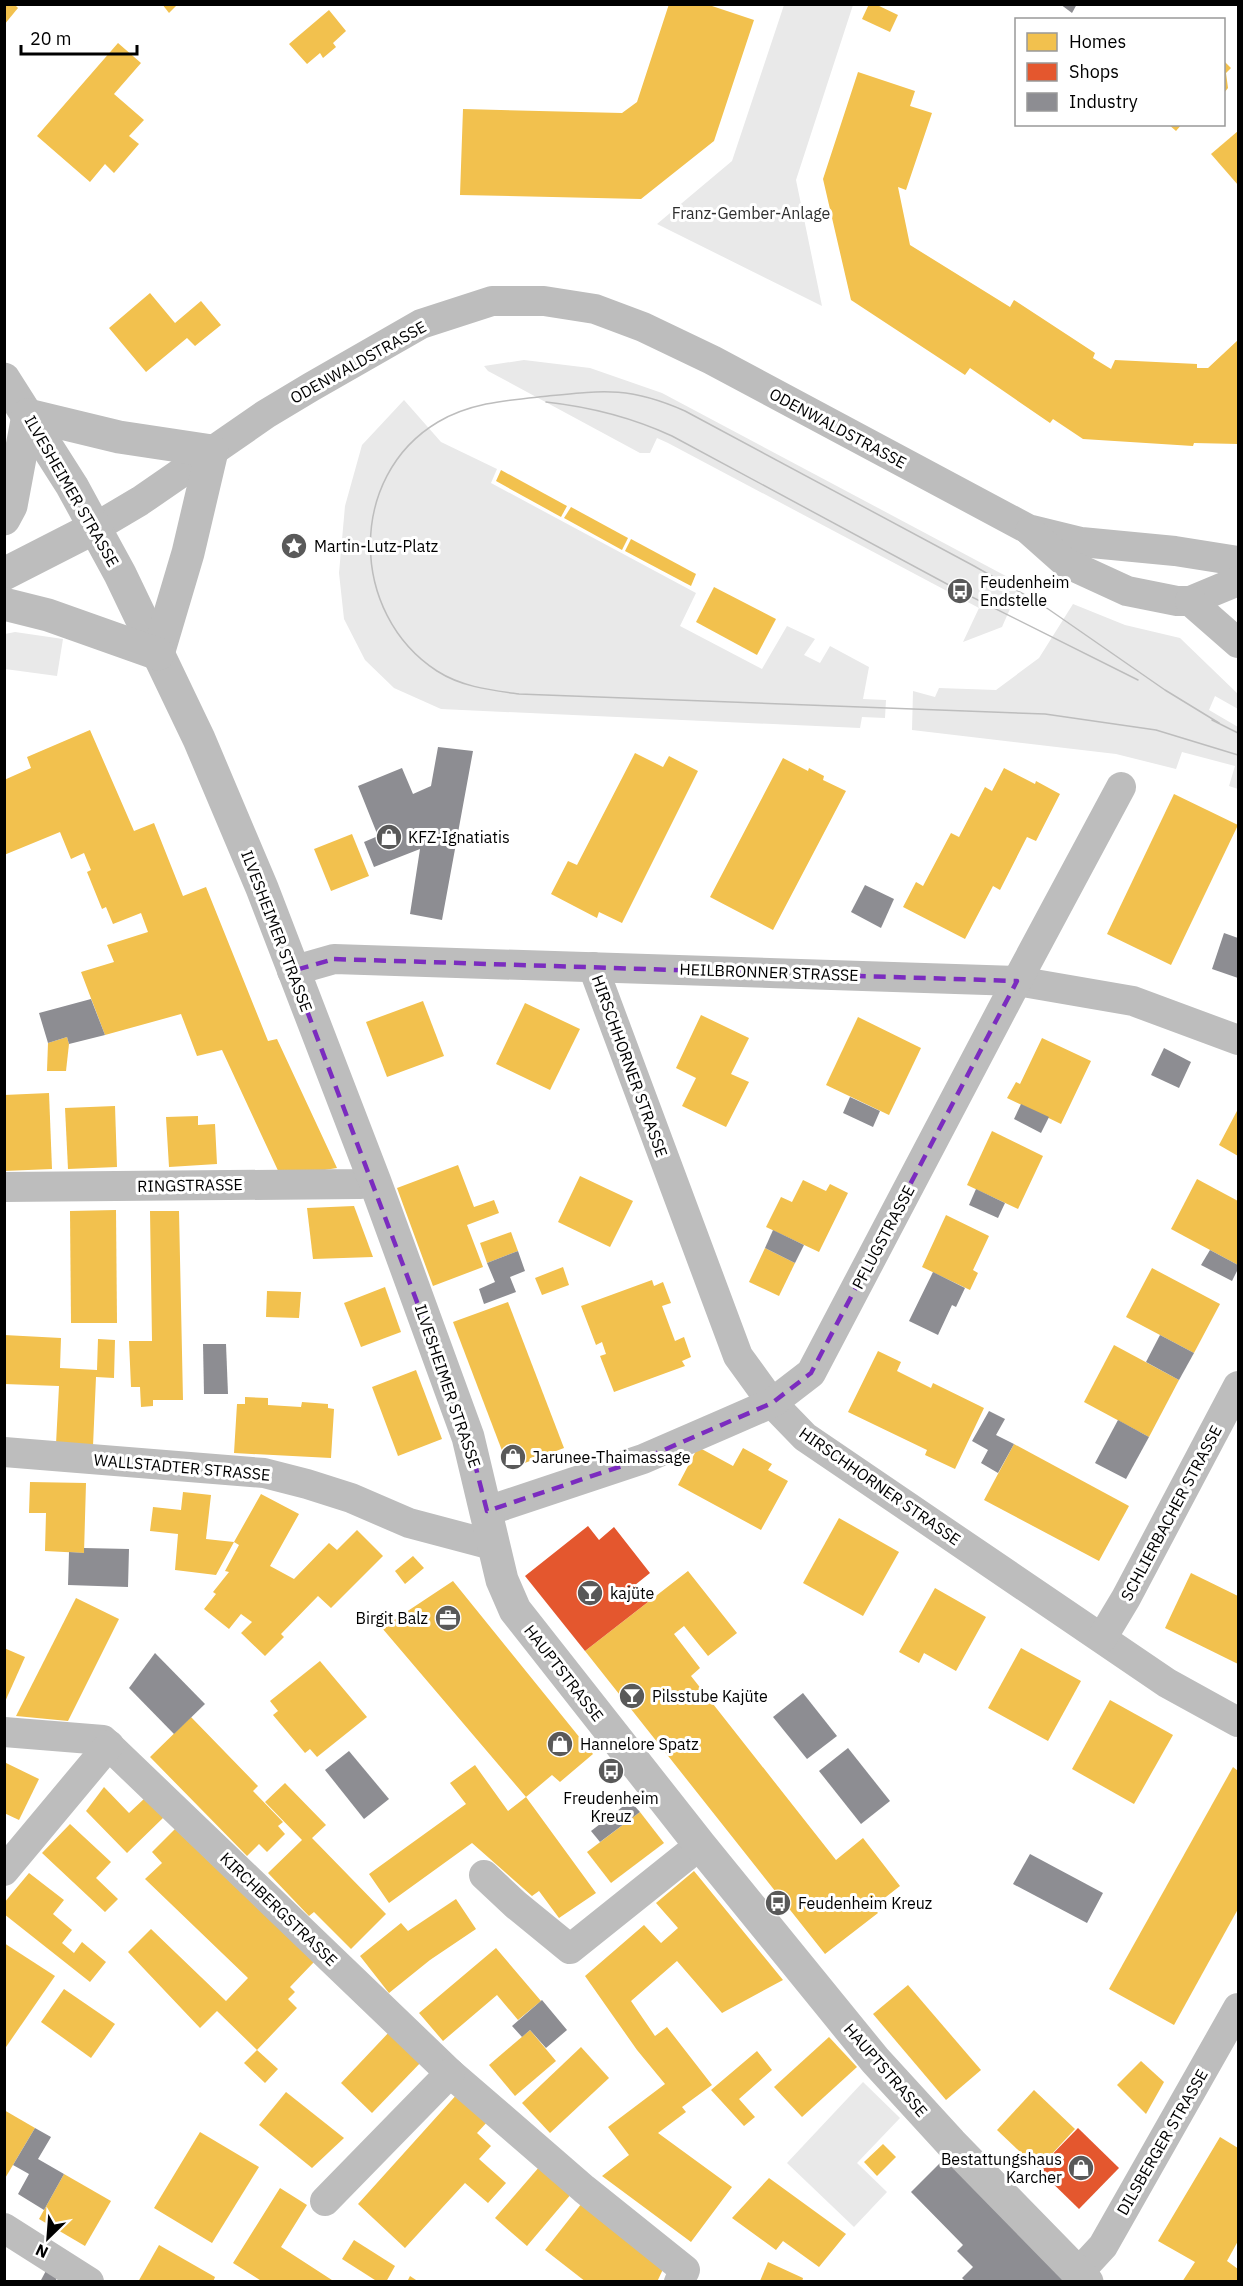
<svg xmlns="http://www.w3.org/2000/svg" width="1243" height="2286" viewBox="0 0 1243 2286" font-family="'IBM Plex Sans',sans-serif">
  <rect width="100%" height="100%" fill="#fff"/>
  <g fill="#e9e9e9">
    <polygon points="784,5 853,5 796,180 822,306 657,224 732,161"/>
    <polygon points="524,360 590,368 662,393 1021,584 1002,627 963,642 979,608 668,443 657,438 650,453 640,453 488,371 484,366"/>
    <polygon points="404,400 441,442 497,469 491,483 696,593 680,626 762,669 787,626 815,639 804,655 820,663 830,646 869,667 863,699 886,700 885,718 862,717 860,728 441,709 394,688 365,660 344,619 339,573 345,506 362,445"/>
    <polygon points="1073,604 1125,625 1180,638 1238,694 1238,709 1215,696 1209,710 1238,727 1238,789 1229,786 1235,766 1182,752 1176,769 1116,754 912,730 913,691 935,697 939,688 996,690 1039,658"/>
    <polygon points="15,632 63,639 57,676 5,669 5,634"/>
    <polygon points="863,2082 900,2118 857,2163 887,2192 854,2227 787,2163"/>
  </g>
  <g fill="#f2c14e">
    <polygon points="4,4 14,4 18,8 4,25"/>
    <polygon points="162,4 178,4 169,13"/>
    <polygon points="669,4 706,4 754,20 714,141 641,199 460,195 463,109 622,113 637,102"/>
    <polygon points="869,4 875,4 898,15 890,32 862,19"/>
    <polygon points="329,10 346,31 333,43 336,47 323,58 320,53 307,64 289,44"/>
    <polygon points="118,43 141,63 114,94 144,120 129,136 139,144 114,173 105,164 90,182 37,136"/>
    <polygon points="1224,61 1231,68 1226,73 1228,88 1224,93"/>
    <polygon points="858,72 915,91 910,106 932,113 906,190 898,187 910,245 1010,307 1014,300 1095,353 1093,358 1111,369 1115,360 1197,364 1197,368 1208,368 1238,340 1238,444 1194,443 1193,446 1083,439 1053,419 1050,423 970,368 965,375 851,300 823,179"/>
    <polygon points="1168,124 1182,124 1176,131"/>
    <polygon points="1238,131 1238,185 1211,154"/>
    <polygon points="150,293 175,323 201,301 221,325 195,346 187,338 146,372 109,328"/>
    <polygon points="501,470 567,506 561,517 496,481"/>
    <polygon points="571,507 628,538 622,550 564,518"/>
    <polygon points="631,539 696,574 691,586 625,551"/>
    <polygon points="714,587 776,619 757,655 696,622"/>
    <polygon points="90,730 134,831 154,823 183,896 206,887 268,1041 277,1039 337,1168 281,1177 222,1050 197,1056 181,1014 105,1035 81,972 114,962 107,945 148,932 141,913 113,924 106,907 102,909 87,872 91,870 84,853 71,859 60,832 4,855 4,780 31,768 27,757"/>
    <polygon points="635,753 663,767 669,756 698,771 622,923 599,912 597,918 551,894 568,861 577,865"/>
    <polygon points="783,758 808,771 809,768 824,776 823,780 846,791 773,930 710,897"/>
    <polygon points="1004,768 1035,784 1036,781 1060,794 1036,841 1027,837 1000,890 993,886 965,939 903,907 916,882 923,886 951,833 959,837 985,787 992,791"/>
    <polygon points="1174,794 1238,825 1171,965 1107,934"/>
    <polygon points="352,834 369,876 331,891 314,849"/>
    <polygon points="423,1001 444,1056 387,1077 366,1022"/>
    <polygon points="525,1003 580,1029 550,1090 496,1064"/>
    <polygon points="701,1015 749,1038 731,1074 749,1082 726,1127 682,1106 696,1078 676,1068"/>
    <polygon points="858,1017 921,1048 889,1115 826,1085"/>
    <polygon points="67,1037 69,1044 66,1071 47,1071 48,1043"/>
    <polygon points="1042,1038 1091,1061 1061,1124 1007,1098 1016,1082 1020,1084"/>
    <polygon points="49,1093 52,1169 4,1171 4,1095"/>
    <polygon points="115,1106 117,1167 68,1169 65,1108"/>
    <polygon points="1238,1109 1238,1156 1219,1145"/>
    <polygon points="198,1116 198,1125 215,1124 217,1164 169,1167 166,1117"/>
    <polygon points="992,1131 1043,1156 1018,1209 967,1185"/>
    <polygon points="458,1165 474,1207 494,1200 499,1213 467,1225 483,1267 433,1286 397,1188"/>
    <polygon points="580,1176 633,1201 610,1247 558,1222"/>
    <polygon points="1197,1179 1238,1201 1238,1265 1171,1229"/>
    <polygon points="803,1180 826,1191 830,1184 848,1193 819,1252 766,1227 781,1197 792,1202"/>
    <polygon points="354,1206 373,1257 313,1259 307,1208"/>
    <polygon points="116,1210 117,1323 71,1323 70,1211"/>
    <polygon points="150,1211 179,1211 183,1400 153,1400 153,1406 141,1407 140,1387 131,1387 129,1341 152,1341"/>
    <polygon points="946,1215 989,1236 973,1270 978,1273 970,1290 922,1267"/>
    <polygon points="511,1232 518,1251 487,1263 480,1243"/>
    <polygon points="765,1248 795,1263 779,1296 749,1282"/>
    <polygon points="563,1267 569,1285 542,1295 535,1278"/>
    <polygon points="1152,1268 1220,1304 1194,1353 1126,1317"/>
    <polygon points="652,1280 654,1286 663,1282 671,1303 662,1306 675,1341 684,1337 691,1357 682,1361 685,1366 614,1392 600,1356 606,1354 602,1342 596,1345 581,1306"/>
    <polygon points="385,1287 401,1332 361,1347 344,1303"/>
    <polygon points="267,1291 301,1292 299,1318 266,1317"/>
    <polygon points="508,1302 564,1448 509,1469 453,1322"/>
    <polygon points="4,1335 61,1338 60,1368 97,1370 98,1339 115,1340 114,1378 96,1377 93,1446 56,1444 59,1386 4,1384"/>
    <polygon points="1114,1345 1179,1380 1149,1437 1084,1402"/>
    <polygon points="878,1351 901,1362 897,1371 931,1388 933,1383 984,1408 955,1469 925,1455 927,1450 848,1412"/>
    <polygon points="416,1370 442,1439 398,1456 372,1387"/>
    <polygon points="245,1397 268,1398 268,1405 301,1407 302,1402 328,1404 328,1408 334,1409 331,1458 234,1453 237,1404 245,1404"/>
    <polygon points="1014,1444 1129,1506 1099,1561 984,1500"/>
    <polygon points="698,1447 733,1466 743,1448 772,1464 768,1470 788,1481 761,1530 678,1485"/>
    <polygon points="30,1482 86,1483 84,1553 45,1551 46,1513 29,1513"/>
    <polygon points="183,1492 211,1495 206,1539 234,1542 216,1575 175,1570 178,1534 150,1531 153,1507 181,1510"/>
    <polygon points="261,1494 299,1514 270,1566 294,1579 329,1543 337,1550 357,1530 383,1556 331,1608 318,1596 281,1634 284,1637 265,1656 241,1633 252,1622 241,1614 229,1629 204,1609 216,1594 213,1592 229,1572 225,1571 239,1545 234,1542"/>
    <polygon points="839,1518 899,1552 863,1616 803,1583"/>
    <polygon points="413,1556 424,1568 405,1584 395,1571"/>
    <polygon points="688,1571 737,1633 708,1656 684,1626 674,1634 700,1668 691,1676 836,1860 863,1838 900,1886 873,1907 878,1913 825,1954 585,1651"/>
    <polygon points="1191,1573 1238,1596 1238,1664 1165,1628"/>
    <polygon points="453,1581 593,1754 560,1782 552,1775 526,1797 382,1628"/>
    <polygon points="935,1588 986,1617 956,1671 924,1653 919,1663 899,1652"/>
    <polygon points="76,1598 119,1619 68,1721 16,1716"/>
    <polygon points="4,1648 25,1657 4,1704"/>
    <polygon points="1021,1648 1081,1681 1048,1741 988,1708"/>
    <polygon points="320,1661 367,1717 317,1757 310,1749 305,1753 273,1715 278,1711 270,1701"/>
    <polygon points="1110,1700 1173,1735 1134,1804 1072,1769"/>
    <polygon points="191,1717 258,1786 253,1791 283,1822 278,1826 285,1834 267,1852 259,1844 247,1856 150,1757"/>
    <polygon points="4,1762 39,1779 19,1820 4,1813"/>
    <polygon points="475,1765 508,1811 526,1797 596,1893 559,1918 539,1891 532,1896 472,1843 389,1903 369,1874 466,1804 450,1783"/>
    <polygon points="1233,1767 1238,1771 1238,1909 1174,2025 1109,1989"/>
    <polygon points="285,1783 326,1825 312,1838 386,1914 351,1949 314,1912 309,1916 268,1873 302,1840 265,1802"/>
    <polygon points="104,1787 129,1813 145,1798 164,1817 127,1853 86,1811"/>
    <polygon points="640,1812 664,1843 611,1883 587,1852"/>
    <polygon points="70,1824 111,1862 96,1878 118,1899 105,1912 42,1853"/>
    <polygon points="175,1829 314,1962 290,1987 295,1992 288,1999 297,2008 257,2050 217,2011 200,2028 128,1952 151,1929 226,2001 248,1978 145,1879 162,1863 152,1852"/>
    <polygon points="694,1871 783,1980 722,2013 677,1961 631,2001 655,2036 667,2027 712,2085 682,2107 686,2112 658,2133 732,2187 691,2242 602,2176 629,2155 608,2127 665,2084 637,2050 585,1976 644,1925 661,1943 678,1928 656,1903"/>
    <polygon points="29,1873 64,1900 53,1914 72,1930 62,1943 74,1953 82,1942 106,1962 90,1982 4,1914 4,1903"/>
    <polygon points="456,1899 476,1929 430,1960 389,1993 360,1956 401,1923 408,1931"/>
    <polygon points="4,1943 55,1976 4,2050"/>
    <polygon points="496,1948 541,2001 518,2020 497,1995 443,2041 419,2013"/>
    <polygon points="908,1985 981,2070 946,2100 873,2014"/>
    <polygon points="64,1989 115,2024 91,2058 41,2022"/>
    <polygon points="392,2029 424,2059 372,2113 341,2083"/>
    <polygon points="530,2030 556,2061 515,2096 489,2065"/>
    <polygon points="829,2037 857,2067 802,2117 774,2087"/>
    <polygon points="581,2047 609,2078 550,2133 522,2103"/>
    <polygon points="257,2050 278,2069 265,2083 244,2063"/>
    <polygon points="757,2051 772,2070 739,2099 755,2117 744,2126 711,2090"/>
    <polygon points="1141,2061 1164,2082 1146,2114 1117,2085"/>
    <polygon points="1034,2090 1075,2129 1038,2169 997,2130"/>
    <polygon points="286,2092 344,2138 312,2168 259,2125"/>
    <polygon points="459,2092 489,2120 477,2133 491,2146 479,2159 506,2183 488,2203 465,2183 405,2248 358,2204"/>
    <polygon points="4,2110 35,2128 4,2180"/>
    <polygon points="200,2132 259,2167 212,2243 154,2208"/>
    <polygon points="1220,2137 1238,2148 1238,2241 1227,2261 1238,2269 1238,2282 1182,2282 1195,2262 1158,2241"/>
    <polygon points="883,2144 896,2157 877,2176 864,2162"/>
    <polygon points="540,2166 572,2193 527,2246 495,2218"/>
    <polygon points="64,2174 111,2201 85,2246 39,2219"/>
    <polygon points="769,2178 846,2234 819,2267 783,2241 776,2250 732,2218"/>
    <polygon points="280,2188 307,2205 281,2247 335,2282 263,2282 233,2263"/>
    <polygon points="582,2203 664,2267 657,2282 586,2282 545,2250"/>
    <polygon points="354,2240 395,2266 386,2282 378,2282 342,2259"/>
    <polygon points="159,2245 215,2277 213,2282 138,2282"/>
    <polygon points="768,2262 803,2278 802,2282 760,2281"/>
    <polygon points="410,2276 419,2282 407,2282"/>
  </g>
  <g fill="#e4572e">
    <polygon points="588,1526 599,1540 614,1527 650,1573 635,1585 648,1602 585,1651 525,1576"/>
    <polygon points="1078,2128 1119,2168 1079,2209 1038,2169"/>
  </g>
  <g fill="#8d8d92">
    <polygon points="1060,4 1077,4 1072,13"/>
    <polygon points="438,747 473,751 442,920 410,914 420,849 374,867 364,842 378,836 358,786 402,768 413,794 431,786"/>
    <polygon points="865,885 894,899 881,928 851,912"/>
    <polygon points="1224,933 1238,938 1238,978 1212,969"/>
    <polygon points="91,999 105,1035 69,1044 67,1037 48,1043 39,1013"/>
    <polygon points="1164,1048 1191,1062 1179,1088 1151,1075"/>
    <polygon points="850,1097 880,1111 873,1127 843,1113"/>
    <polygon points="1021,1104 1049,1117 1041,1133 1014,1119"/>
    <polygon points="976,1189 1005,1203 998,1218 969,1205"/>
    <polygon points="773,1230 804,1245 795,1263 765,1248"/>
    <polygon points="1210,1250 1238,1265 1238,1269 1232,1281 1201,1265"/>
    <polygon points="518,1251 525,1271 510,1277 516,1292 484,1304 479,1289 495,1282 487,1263"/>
    <polygon points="933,1272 965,1288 956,1307 952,1305 938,1335 909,1321"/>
    <polygon points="1160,1335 1194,1353 1179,1380 1146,1362"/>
    <polygon points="203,1344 226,1344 228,1394 204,1394"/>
    <polygon points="989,1411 1005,1419 996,1435 1014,1444 998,1473 981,1463 988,1450 972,1441"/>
    <polygon points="1118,1420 1149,1437 1126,1479 1095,1463"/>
    <polygon points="84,1548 129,1549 128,1587 68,1585 69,1552 84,1553"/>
    <polygon points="155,1653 205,1704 174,1734 129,1688"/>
    <polygon points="803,1693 837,1736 807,1759 773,1717"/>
    <polygon points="848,1748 890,1801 861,1824 819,1771"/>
    <polygon points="349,1751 389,1799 364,1819 325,1770"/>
    <polygon points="630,1801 640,1812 600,1842 591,1831"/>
    <polygon points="1030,1854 1103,1893 1087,1923 1013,1884"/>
    <polygon points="542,2000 567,2030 546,2048 530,2030 522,2037 512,2026"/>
    <polygon points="35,2128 51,2137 38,2159 64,2174 44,2210 18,2194 29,2174 13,2165"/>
    <polygon points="945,2158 1067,2282 966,2282 962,2278 973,2267 957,2251 963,2245 911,2192"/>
    <polygon points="49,2265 60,2272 55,2282 40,2282"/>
  </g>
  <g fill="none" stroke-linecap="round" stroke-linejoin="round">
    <g stroke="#bdbdbd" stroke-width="30">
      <polyline points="96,527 140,501 266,414 311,387 421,324 492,301 544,301 595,309 643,327 712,360 1028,529 1081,542 1175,551 1238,561"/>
      <polyline points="1030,531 1066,563 1127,591 1177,601 1190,601 1238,581"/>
      <polyline points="1190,601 1238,643"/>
      <polyline points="593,967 738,1356 772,1403 805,1437 1167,1683 1238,1722"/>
      <polyline points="292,971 334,959 1017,981 1133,1001 1238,1040"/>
      <polyline points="4,1187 359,1184 375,1182"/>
      <polyline points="4,1452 264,1473 307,1484 351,1498 409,1523 492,1545"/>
      <polyline points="487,1511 643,1459 726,1423 772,1403 811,1373 1017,981 1121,787"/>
      <polyline points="1102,1638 1126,1598 1238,1386"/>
      <polyline points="4,1732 103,1740 450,2073 584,2189 685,2270 679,2282"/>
      <polyline points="4,1871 109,1745"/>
      <polyline points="484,1875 516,1905 570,1949 700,1845"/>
      <polyline points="325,2201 450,2073"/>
      <polyline points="4,2228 89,2282"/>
      <polyline points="1079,2272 1103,2246 1238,2008"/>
    </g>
    <g stroke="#bdbdbd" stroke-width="33">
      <polyline points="4,379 72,486 120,574 199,739 262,888 375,1182 468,1437 502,1580 515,1610 700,1845 875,2060 951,2143 1087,2282"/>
      <polyline points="28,415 119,437 212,451 188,553 158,654"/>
      <polyline points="4,519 11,506 28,415"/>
      <polyline points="4,574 96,527"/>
      <polyline points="4,604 48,615 158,654"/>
    </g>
    <g stroke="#bdbdbd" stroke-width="1.5">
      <path d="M546,402c45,5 85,15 126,34l288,155 178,89"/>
      <polyline points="1212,720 1238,733"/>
      <path d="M1219,723l-54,-33 -124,-86 -67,-38 -289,-155c-54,-24 -80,-21 -137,-15 -38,4 -76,6 -110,26 -91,54 -89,192 -1,249 25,16 53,19 82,23l526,20 111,16 82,25"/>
    </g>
  </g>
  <path fill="none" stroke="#7b2cbf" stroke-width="4.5" stroke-dasharray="12 8" stroke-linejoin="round" d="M334,959l683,22 -206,392 -39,30 -46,20 -83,36 -156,52 -19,-74 -176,-466z"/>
  <defs>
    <g id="sight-disc" transform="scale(1.35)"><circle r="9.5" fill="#595959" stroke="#fff"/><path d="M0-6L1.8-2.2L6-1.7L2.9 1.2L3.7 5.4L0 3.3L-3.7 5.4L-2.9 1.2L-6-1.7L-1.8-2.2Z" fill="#fff"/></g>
    <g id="bus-disc" transform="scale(1.35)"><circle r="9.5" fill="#595959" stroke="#fff"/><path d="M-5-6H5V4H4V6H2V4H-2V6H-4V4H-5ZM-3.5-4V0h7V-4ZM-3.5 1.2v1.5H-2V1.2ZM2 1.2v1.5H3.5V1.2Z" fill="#fff"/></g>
    <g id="shop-disc" transform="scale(1.35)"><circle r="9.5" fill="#595959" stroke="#fff"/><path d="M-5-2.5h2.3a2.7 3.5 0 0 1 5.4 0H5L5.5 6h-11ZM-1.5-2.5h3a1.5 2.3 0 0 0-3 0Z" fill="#fff"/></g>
    <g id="bar-disc" transform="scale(1.35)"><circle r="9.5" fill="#595959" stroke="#fff"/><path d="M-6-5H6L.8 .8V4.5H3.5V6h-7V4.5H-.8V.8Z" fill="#fff"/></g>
    <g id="office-disc" transform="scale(1.35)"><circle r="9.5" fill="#595959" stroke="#fff"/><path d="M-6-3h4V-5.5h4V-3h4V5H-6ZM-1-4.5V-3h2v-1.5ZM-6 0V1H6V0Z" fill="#fff"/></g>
  </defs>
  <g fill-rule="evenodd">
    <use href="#sight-disc" x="294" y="546"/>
    <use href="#bus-disc" x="960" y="591"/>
    <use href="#shop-disc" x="389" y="837"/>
    <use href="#shop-disc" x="513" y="1457"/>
    <use href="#bar-disc" x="590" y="1593"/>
    <use href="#office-disc" x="448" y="1618"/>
    <use href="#bar-disc" x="632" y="1696"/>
    <use href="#shop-disc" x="560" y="1744"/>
    <use href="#bus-disc" x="611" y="1771"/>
    <use href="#bus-disc" x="778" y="1903"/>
    <use href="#shop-disc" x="1081" y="2168"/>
  </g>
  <g text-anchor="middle" stroke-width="6" stroke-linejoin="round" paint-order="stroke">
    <g font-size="16" fill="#2e2e2e" stroke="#fff">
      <text x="751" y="219">Franz-Gember-Anlage</text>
    </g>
    <g font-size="16" fill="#000" stroke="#fff">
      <text transform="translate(358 362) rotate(-29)" y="6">ODENWALDSTRASSE</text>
      <text transform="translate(838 428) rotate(28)" y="6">ODENWALDSTRASSE</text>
      <text transform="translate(72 491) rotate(60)" y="6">ILVESHEIMER STRASSE</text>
      <text transform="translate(277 931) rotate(69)" y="6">ILVESHEIMER STRASSE</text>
      <text transform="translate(769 972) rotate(2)" y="6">HEILBRONNER STRASSE</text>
      <text transform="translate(630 1066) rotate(70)" y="6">HIRSCHHORNER STRASSE</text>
      <text transform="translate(190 1185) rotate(-1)" y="6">RINGSTRASSE</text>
      <text transform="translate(883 1237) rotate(-62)" y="6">PFLUGSTRASSE</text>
      <text transform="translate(448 1386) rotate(71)" y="6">ILVESHEIMER STRASSE</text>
      <text transform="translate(182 1467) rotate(5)" y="6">WALLSTADTER STRASSE</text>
      <text transform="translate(880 1486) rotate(35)" y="6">HIRSCHHORNER STRASSE</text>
      <text transform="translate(1171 1513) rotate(-62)" y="6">SCHLIERBACHER STRASSE</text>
      <text transform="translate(564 1673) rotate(52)" y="6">HAUPTSTRASSE</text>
      <text transform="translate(279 1909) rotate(44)" y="6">KIRCHBERGSTRASSE</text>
      <text transform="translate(886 2070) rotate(49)" y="6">HAUPTSTRASSE</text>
      <text transform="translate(1162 2142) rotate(-60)" y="6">DILSBERGER STRASSE</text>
    </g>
    <g font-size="16" fill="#000" stroke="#fff" text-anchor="start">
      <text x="314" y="552">Martin-Lutz-Platz</text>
      <text x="980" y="588">Feudenheim<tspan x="980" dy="18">Endstelle</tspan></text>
      <text x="408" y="843">KFZ-Ignatiatis</text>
      <text x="532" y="1463">Jarunee-Thaimassage</text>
      <text x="610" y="1599">kajüte</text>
      <text x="428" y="1624" text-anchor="end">Birgit Balz</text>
      <text x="652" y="1702">Pilsstube Kajüte</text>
      <text x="580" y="1750">Hannelore Spatz</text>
      <text x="611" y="1804" text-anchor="middle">Freudenheim<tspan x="611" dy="18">Kreuz</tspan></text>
      <text x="798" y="1909">Feudenheim Kreuz</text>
      <text x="1062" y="2165" text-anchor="end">Bestattungshaus<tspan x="1062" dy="18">Karcher</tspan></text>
    </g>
  </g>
  <rect width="1243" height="2286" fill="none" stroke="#000000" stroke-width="12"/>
  <rect x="1015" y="18" width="210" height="108" fill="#ffffff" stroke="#999999" stroke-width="1.5"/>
  <rect x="1027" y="33" width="30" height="18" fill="#f2c14e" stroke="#999999" stroke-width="1.5"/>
  <text x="1069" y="48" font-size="18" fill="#000000">Homes</text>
  <rect x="1027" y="63" width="30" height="18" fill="#e4572e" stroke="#999999" stroke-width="1.5"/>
  <text x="1069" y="78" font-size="18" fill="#000000">Shops</text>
  <rect x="1027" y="93" width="30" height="18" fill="#8d8d92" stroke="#999999" stroke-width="1.5"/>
  <text x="1069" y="108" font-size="18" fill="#000000">Industry</text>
  <g transform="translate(48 2238) rotate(205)" stroke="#ffffff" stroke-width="4.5" paint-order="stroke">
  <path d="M0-4.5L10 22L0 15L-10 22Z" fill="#000000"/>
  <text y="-9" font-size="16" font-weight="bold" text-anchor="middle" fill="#000000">N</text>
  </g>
  <path d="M21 45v9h116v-9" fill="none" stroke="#000000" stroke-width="3"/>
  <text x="30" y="45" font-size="18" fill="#000000" stroke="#ffffff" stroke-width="4.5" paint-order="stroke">20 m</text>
</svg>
